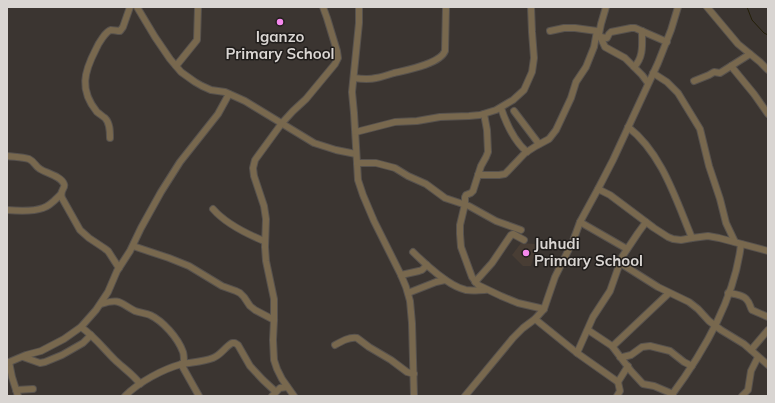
<svg xmlns="http://www.w3.org/2000/svg" width="775" height="403" viewBox="0 0 775 403" font-family="Mulish,sans-serif">
  <rect width="100%" height="100%" fill="#3b3531"/>
  <polygon fill="#483d34" points="521,243 535,244 539,251 533,259 531,266 523,266 512,255"/>
  <g fill="none" stroke-linecap="round" stroke-linejoin="round">
    <polyline stroke="#241f08" stroke-width="1" points="747,7 752,20 764,33 768,35"/>
    <g stroke="#57524e" stroke-width="8">
      <g id="minor">
        <polyline points="137,7 155,37 170,59 181,72 195,82 202,86 211,90 225,92 245,101 314,143 336,150 356,154"/>
        <polyline points="359,7 359,23 352,92 354,113 357,163 358,180 363,195 374,221 401,275 406,287 410,301 412,323 414,396"/>
        <polyline points="707,7 738,44 760,62 768,70"/>
        <polyline points="550,31 564,28 575,28 597,31 599,34 605,47 625,58 642,75 648,83"/>
        <polyline points="599,34 601,24 606,7"/>
        <polyline points="600,37 607,38 609,34 611,32 631,28 635,28 667,42"/>
        <polyline points="176,66 197,40 198,7"/>
        <polyline points="731,66 754,94 768,114"/>
        <path d="M634,67c10,-10 8,-23 8,-36"/>
        <polyline points="653,73 667,82 678,93 700,129 709,166 720,199 726,223 735,242"/>
        <path d="M354,78c7,1 14,2 22,0 6,-1 12,-3 18,-5 13,-3 46,-9 51,-22l1,-44"/>
        <polyline points="694,81 709,75 714,72 720,73 750,54"/>
        <path d="M501,108c5,15 13,33 26,44"/>
        <polyline points="514,111 539,144"/>
        <polyline points="484,114 487,130 488,152 486,157 481,166 473,191 471,193 466,195 465,197 465,204 460,225 460,234 461,247 472,277 478,285 501,296 518,303 544,309"/>
        <path d="M628,127c34,26 48,73 64,111"/>
        <polyline points="356,132 395,122 417,121 440,117 469,116 480,115 496,110 513,100 524,90 532,72 534,58 532,32 531,7"/>
        <path d="M110,138c0,-7 0,-15 -5,-20 -3,-2 -5,-4 -8,-6 -18,-22 -13,-40 -1,-63 2,-5 10,-18 15,-19 3,0 6,1 9,1l3,-4 7,-20"/>
        <path d="M7,156c7,1 15,1 22,3 6,3 6,7 11,10 6,4 21,7 24,15 2,4 -5,6 -2,14l18,32 9,8 15,10 4,3 11,17"/>
        <polyline points="357,163 376,163 395,168 408,176 426,184 445,198 469,206 496,221 521,230"/>
        <polyline points="478,175 499,175 505,174 525,153 536,146 549,139 556,130 571,98 576,82 586,67 594,47 597,31"/>
        <polyline points="598,189 610,195 654,228 668,237 673,239 681,240 692,238 708,236 719,238 768,251"/>
        <path d="M213,209c13,15 34,25 51,32"/>
        <path d="M7,210c11,1 25,2 36,-2 7,-2 12,-8 18,-14"/>
        <polyline points="580,222 627,249"/>
        <polyline points="133,246 169,258 189,266 222,286 236,291 240,293 244,297 250,306 255,310 274,320"/>
        <path d="M413,252c12,12 37,35 53,38 7,1 13,0 19,0"/>
        <polyline points="620,263 658,287 689,302 698,309 709,321 721,330 744,344 768,365"/>
        <polyline points="401,275 419,271 422,270 427,265"/>
        <polyline points="475,282 492,263 511,235 513,234 524,240"/>
        <polyline points="408,293 436,282 445,280"/>
        <path d="M728,293c6,1 16,2 19,7 3,3 3,7 5,10l16,7"/>
        <path d="M101,304c19,-6 19,-1 34,7 5,2 11,2 15,4 13,6 28,23 33,37 1,3 1,8 1,12"/>
        <polyline points="535,319 577,353 618,382 620,391 617,396"/>
        <path d="M81,327c14,10 22,21 34,33 7,7 20,16 25,24"/>
        <polyline points="588,330 612,346 614,345 669,293"/>
        <path d="M335,345c7,-4 14,-8 22,-7l12,9 22,13 16,12 7,2"/>
        <polyline points="612,346 631,371 643,384 654,386 673,394"/>
        <polyline points="751,350 768,330"/>
        <polyline points="577,353 593,317 610,291 622,257 638,233 646,222"/>
        <polyline points="23,357 40,363 45,362 62,355 83,343 91,335"/>
        <polyline points="620,357 623,357 631,355 642,347 650,346 670,351 684,362 692,366"/>
        <polyline points="9,362 12,377 18,396"/>
        <polyline points="7,363 26,355 41,351 64,339 81,327 96,310 108,292 117,271 130,251 141,228 161,192 180,162 218,114 229,94"/>
        <polyline points="181,364 199,396"/>
        <polyline points="618,382 628,366"/>
        <polyline points="16,390 33,389"/>
        <path d="M125,396c14,-14 38,-27 57,-32 10,-2 21,-2 31,-6 8,-3 12,-11 19,-15h3l3,2 12,21 13,14 13,12"/>
        <polyline points="272,396 280,388 287,387"/>
        <polyline points="294,396 282,379 277,369 274,360 273,340 274,320 274,299 266,261 265,247 266,219 264,206 254,176 253,168 255,160 282,123 293,111 306,99 335,64 338,58 337,51 327,18 323,7"/>
        <polyline points="465,396 513,338 523,328 535,319 544,309 555,277 573,241 580,222 598,189 613,160 658,63 671,30 678,7"/>
        <path d="M671,396c32,-43 64,-98 70,-152"/>
        <polyline points="742,396 748,390 751,371 758,357"/>
      </g>
    </g>
    <use href="#minor" stroke="#78684e" stroke-width="6"/>
  </g>
  <g fill="#f689ed" stroke="#201d1b" stroke-width="1.5">
    <circle cx="280" cy="22" r="4"/>
    <circle cx="526" cy="253" r="4"/>
  </g>
  <g text-anchor="middle" stroke-width="3" stroke-linejoin="round" paint-order="stroke">
    <g font-size="15" font-weight="bold" fill="#d9d5d2" stroke="#201d1b">
      <text x="280" y="42">Iganzo<tspan x="280" dy="17">Primary School</tspan></text>
      <text x="534" y="249" text-anchor="start">Juhudi<tspan x="534" dy="17">Primary School</tspan></text>
    </g>
  </g>
  <rect width="775" height="403" fill="none" stroke="#d9d5d2" stroke-width="16"/>
</svg>
